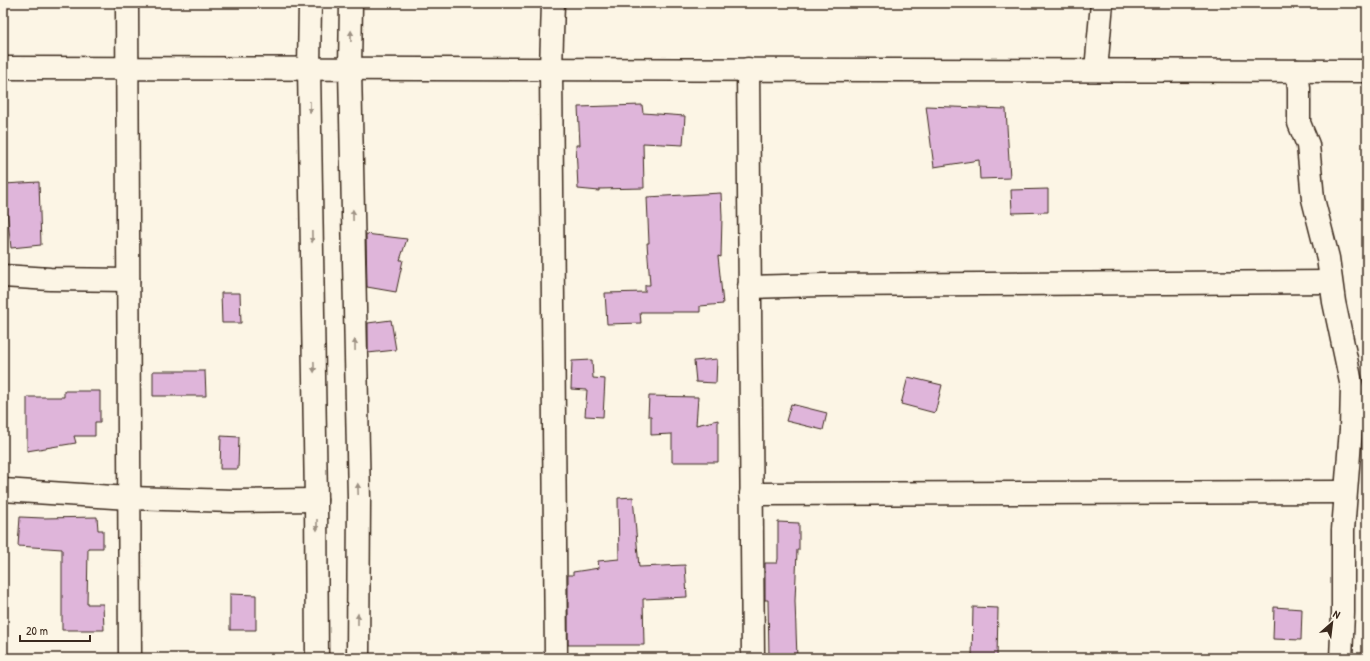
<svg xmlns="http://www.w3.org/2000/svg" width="1370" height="661" viewBox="0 0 1370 661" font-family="'Patrick Hand',sans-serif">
  <rect width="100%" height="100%" fill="#fcf5e5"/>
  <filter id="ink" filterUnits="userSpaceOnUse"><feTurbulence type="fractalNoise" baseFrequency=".025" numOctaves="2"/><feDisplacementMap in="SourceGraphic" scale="8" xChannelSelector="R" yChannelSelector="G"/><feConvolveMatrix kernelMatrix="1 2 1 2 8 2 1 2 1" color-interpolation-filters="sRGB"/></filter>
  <g filter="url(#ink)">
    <g fill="#dfb5da" stroke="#3b2a1e">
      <polygon points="642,105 643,113 685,116 683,145 643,143 644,188 599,189 599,191 578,189 576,145 580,145 578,107"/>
      <polygon points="926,106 1006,109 1010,178 980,179 979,160 934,167"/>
      <polygon points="39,182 41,245 11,248 4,184"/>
      <polygon points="1048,189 1048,212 1012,213 1011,190"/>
      <polygon points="721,193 722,217 721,257 718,256 723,304 700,306 700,312 640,312 641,323 607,324 605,293 645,292 645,285 650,285 647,243 649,243 647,197"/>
      <polygon points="366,234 407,239 400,260 403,260 396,292 367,287"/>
      <polygon points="221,293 240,293 241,323 222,323"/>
      <polygon points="391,320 396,350 368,353 368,323"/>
      <polygon points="717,359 716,383 696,382 694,361"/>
      <polygon points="592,360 593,378 605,379 603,417 585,416 587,390 571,389 572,361"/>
      <polygon points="153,371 205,371 206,396 153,396"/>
      <polygon points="908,377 942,385 935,413 901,404"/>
      <polygon points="64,391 100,391 100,422 95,422 95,436 74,436 76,443 27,451 27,397 64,397"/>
      <polygon points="649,396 698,397 696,425 718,420 718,462 672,462 672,434 651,435 651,416 648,416"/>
      <polygon points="791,404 827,413 823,430 786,421"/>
      <polygon points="221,436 239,437 238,469 220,469"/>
      <polygon points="633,497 639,567 685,565 687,597 643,599 644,645 568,645 568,575 573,575 573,572 599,568 598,561 619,559 618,498"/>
      <polygon points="20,517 43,518 97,517 98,530 103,530 103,548 88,548 87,604 103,604 104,630 62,630 62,549 18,546"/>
      <polygon points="778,522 799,523 799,550 797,550 795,601 797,658 769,658 768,600 765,600 765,563 777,563 778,559"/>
      <polygon points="230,594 256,595 256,630 230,630"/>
      <polygon points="973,607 998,608 997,658 972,658"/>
      <polygon points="1274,607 1302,609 1301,640 1273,639"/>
    </g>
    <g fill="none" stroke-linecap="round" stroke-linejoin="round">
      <g stroke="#3b2a1e" stroke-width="25">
        <g id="street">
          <polyline points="127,3 130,658"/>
          <polyline points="310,3 309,68 316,500 317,658"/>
          <polyline points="351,3 350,69 359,499 358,658"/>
          <polyline points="553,3 551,69 556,658"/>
          <polyline points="3,68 1367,71"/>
          <polyline points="748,69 753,658"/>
          <polyline points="1096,70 1102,3"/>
          <polyline points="1297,71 1299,88 1299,123 1308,145 1313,199 1328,258 1334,302 1352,387 1351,429 1343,530 1343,613 1341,658"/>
          <polyline points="3,276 50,279 128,280"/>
          <polyline points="749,287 823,285 1330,282"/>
          <polyline points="3,490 129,498 234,501 316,500"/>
          <polyline points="751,494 1345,492"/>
        </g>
      </g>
      <use href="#street" stroke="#fcf5e5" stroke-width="22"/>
    </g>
    <defs><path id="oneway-solid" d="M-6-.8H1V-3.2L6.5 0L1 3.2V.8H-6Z"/></defs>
    <g fill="#9c9082">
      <use href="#oneway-solid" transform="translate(351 36) rotate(-89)"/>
      <use href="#oneway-solid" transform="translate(310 107) rotate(89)"/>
      <use href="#oneway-solid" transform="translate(353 215) rotate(-91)"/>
      <use href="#oneway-solid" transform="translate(312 237) rotate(89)"/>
      <use href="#oneway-solid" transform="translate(355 345) rotate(-91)"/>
      <use href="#oneway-solid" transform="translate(314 367) rotate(89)"/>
      <use href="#oneway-solid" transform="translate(358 489) rotate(-92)"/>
      <use href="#oneway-solid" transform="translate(317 525) rotate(90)"/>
      <use href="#oneway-solid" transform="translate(358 619) rotate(-90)"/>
    </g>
  </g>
  <rect width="1370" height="661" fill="none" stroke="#fcf5e5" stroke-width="16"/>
  <rect x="8" y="8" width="1354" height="645" fill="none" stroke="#3b2a1e" stroke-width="1.5" filter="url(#ink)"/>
  <g transform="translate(1332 623) rotate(28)" stroke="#fcf5e5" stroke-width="3" paint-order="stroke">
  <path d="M0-3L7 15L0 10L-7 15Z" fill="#3b2a1e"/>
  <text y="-6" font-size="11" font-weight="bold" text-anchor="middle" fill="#3b2a1e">N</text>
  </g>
  <path d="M20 635v6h70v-6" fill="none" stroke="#3b2a1e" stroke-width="2"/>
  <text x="26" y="635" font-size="12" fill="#3b2a1e" stroke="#fcf5e5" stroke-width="3" paint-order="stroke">20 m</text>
</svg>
